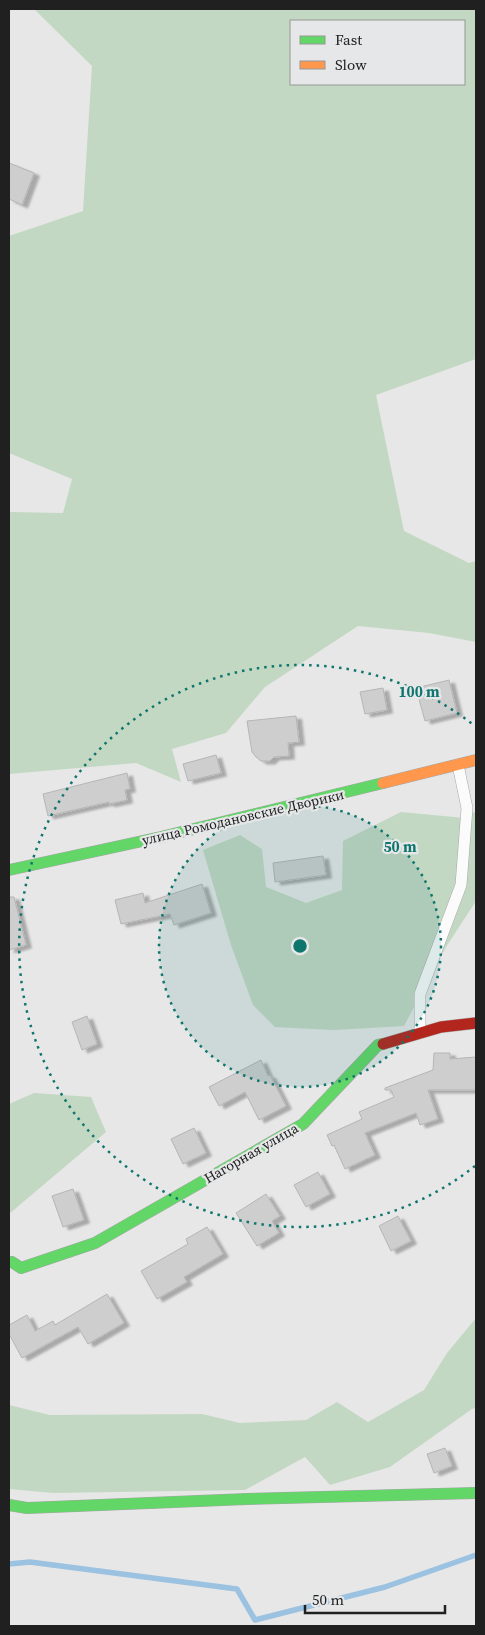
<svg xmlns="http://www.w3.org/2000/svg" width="485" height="1635" viewBox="0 0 485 1635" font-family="'Source Serif 4',serif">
  <defs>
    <filter id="shadow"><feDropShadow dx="5.5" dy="3" stdDeviation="1" flood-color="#0004"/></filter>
  </defs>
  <rect width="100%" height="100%" fill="#e7e7e7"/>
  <g fill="#c3d8c3" fill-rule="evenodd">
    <path d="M34,9h442v350l-100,36 28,136 65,32 7,-2v81l-47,-9 -71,-7 -93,61 -39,46 -54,16 9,33 -45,-19 -127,11v-262l54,1 9,-34 -63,-26v-217l74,-25 9,-145zM291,21h173v63h-173z"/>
    <polygon points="476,811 476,901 446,947 404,1026 334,1030 275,1027 253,1005 231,945 203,850 240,835 262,849 266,887 306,903 342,890 343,841 401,812 465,818"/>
    <polygon points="34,1093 91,1097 106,1132 9,1214 9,1104"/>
    <polygon points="476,1318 476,1408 472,1409 390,1467 330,1485 305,1457 245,1490 53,1493 9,1489 9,1405 50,1415 202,1414 240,1423 306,1420 337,1402 368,1422 424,1390 447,1353"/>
  </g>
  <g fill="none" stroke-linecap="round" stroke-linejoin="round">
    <polyline stroke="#9bc2e1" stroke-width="5.5" points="9,1564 30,1562 237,1589 255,1620 385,1587 476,1555"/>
  </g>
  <g fill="#cecece" stroke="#b5b5b5" filter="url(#shadow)">
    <polygon points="9,163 34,173 22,205 9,199"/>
    <polygon points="449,680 457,713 425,721 416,688"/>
    <polygon points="383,688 387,710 365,714 360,692"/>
    <polygon points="296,716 299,742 288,743 289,756 274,757 270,761 261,761 256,757 252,752 247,721"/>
    <polygon points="216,755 221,773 188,781 183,764"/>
    <polygon points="127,773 130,789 125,790 127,800 109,804 109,802 48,816 43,794"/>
    <polygon points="323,856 326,875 275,882 273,863"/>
    <polygon points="202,884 211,913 174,925 170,914 121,924 115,900 143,893 145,903"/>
    <polygon points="9,897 14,897 26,945 9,950"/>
    <polygon points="87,1016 97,1044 82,1050 72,1022"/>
    <polygon points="434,1053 450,1053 450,1059 476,1057 476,1090 428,1090 438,1119 420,1125 416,1113 365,1133 375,1155 345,1169 334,1145 332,1146 327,1135 362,1119 359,1112 394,1097 391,1090 385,1090 385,1088 433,1070"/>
    <polygon points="261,1060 268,1076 270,1075 286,1106 259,1120 245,1092 219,1106 209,1087"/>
    <polygon points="194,1128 206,1153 183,1164 171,1139"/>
    <polygon points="318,1172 330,1194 306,1207 294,1185"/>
    <polygon points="73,1189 84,1220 63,1227 52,1196"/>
    <polygon points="266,1194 280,1216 272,1221 279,1233 257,1246 236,1213"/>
    <polygon points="398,1216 411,1241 391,1251 379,1226"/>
    <polygon points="207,1227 223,1254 184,1277 187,1282 157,1299 141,1271 188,1244 186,1239"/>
    <polygon points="107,1294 124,1323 88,1344 78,1327 22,1358 9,1334 9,1325 27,1315 35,1331 53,1321 55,1325"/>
    <polygon points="445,1448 452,1466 434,1473 427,1454"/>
  </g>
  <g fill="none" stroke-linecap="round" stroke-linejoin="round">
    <g stroke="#a6a6a6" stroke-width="12">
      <polyline id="lane" points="420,1033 420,994 461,885 467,808 458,765"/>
    </g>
    <g stroke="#a6a6a6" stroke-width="12">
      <g id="fast">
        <polyline points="9,870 161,837 383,783"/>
        <polyline points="12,1262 21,1268 95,1243 303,1124 378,1045 383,1044"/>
        <polyline points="9,1505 27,1508 247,1499 476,1493"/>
      </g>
    </g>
    <g stroke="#a6a6a6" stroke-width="12">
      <polyline id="slow" points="383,783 476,760"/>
    </g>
    <g stroke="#a6a6a6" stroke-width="12">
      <polyline id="jam" points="383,1044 441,1027 476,1023"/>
    </g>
    <use href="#lane" stroke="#fbfbfb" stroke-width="11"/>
    <use href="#fast" stroke="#63d668" stroke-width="11"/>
    <use href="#slow" stroke="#ff974d" stroke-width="11"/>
    <use href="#jam" stroke="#b3261e" stroke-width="11"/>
  </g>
  <circle cx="300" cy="946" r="141" fill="#0f766e" fill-opacity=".12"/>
  <g fill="none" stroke="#0f766e" stroke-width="2.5" stroke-dasharray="2.5 5">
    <circle cx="300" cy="946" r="141"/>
    <path d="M475 1166A281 281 0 1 1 475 726"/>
  </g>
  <g text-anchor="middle" stroke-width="4.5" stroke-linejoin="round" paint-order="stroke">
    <g font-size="14" fill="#202021" stroke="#e6e7e8">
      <text transform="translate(243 817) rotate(-13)" y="5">улица Ромодановские Дворики</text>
      <text transform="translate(251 1153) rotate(-30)" y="5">Нагорная улица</text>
    </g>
  </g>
  <circle cx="300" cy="946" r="8" fill="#0f766e" stroke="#e6e7e8" stroke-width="2.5"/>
  <g font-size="15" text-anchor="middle" font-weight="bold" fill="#0f766e" stroke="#e6e7e8" stroke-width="4.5" stroke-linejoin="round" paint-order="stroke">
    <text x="419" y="697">100 m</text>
    <text x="400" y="852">50 m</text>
  </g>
  <rect width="485" height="1635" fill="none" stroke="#202021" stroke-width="20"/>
  <rect x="290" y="20" width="175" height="65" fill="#e6e7e8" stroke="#979798"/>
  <rect x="300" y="36" width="25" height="8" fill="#63d668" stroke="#979798"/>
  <text x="335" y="45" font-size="15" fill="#202021">Fast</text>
  <rect x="300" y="61" width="25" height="8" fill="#ff974d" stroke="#979798"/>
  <text x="335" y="70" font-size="15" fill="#202021">Slow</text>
  <path d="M305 1605v8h140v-8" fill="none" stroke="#202021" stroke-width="2.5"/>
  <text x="312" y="1605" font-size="15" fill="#202021" stroke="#e6e7e8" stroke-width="4" paint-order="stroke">50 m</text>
</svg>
